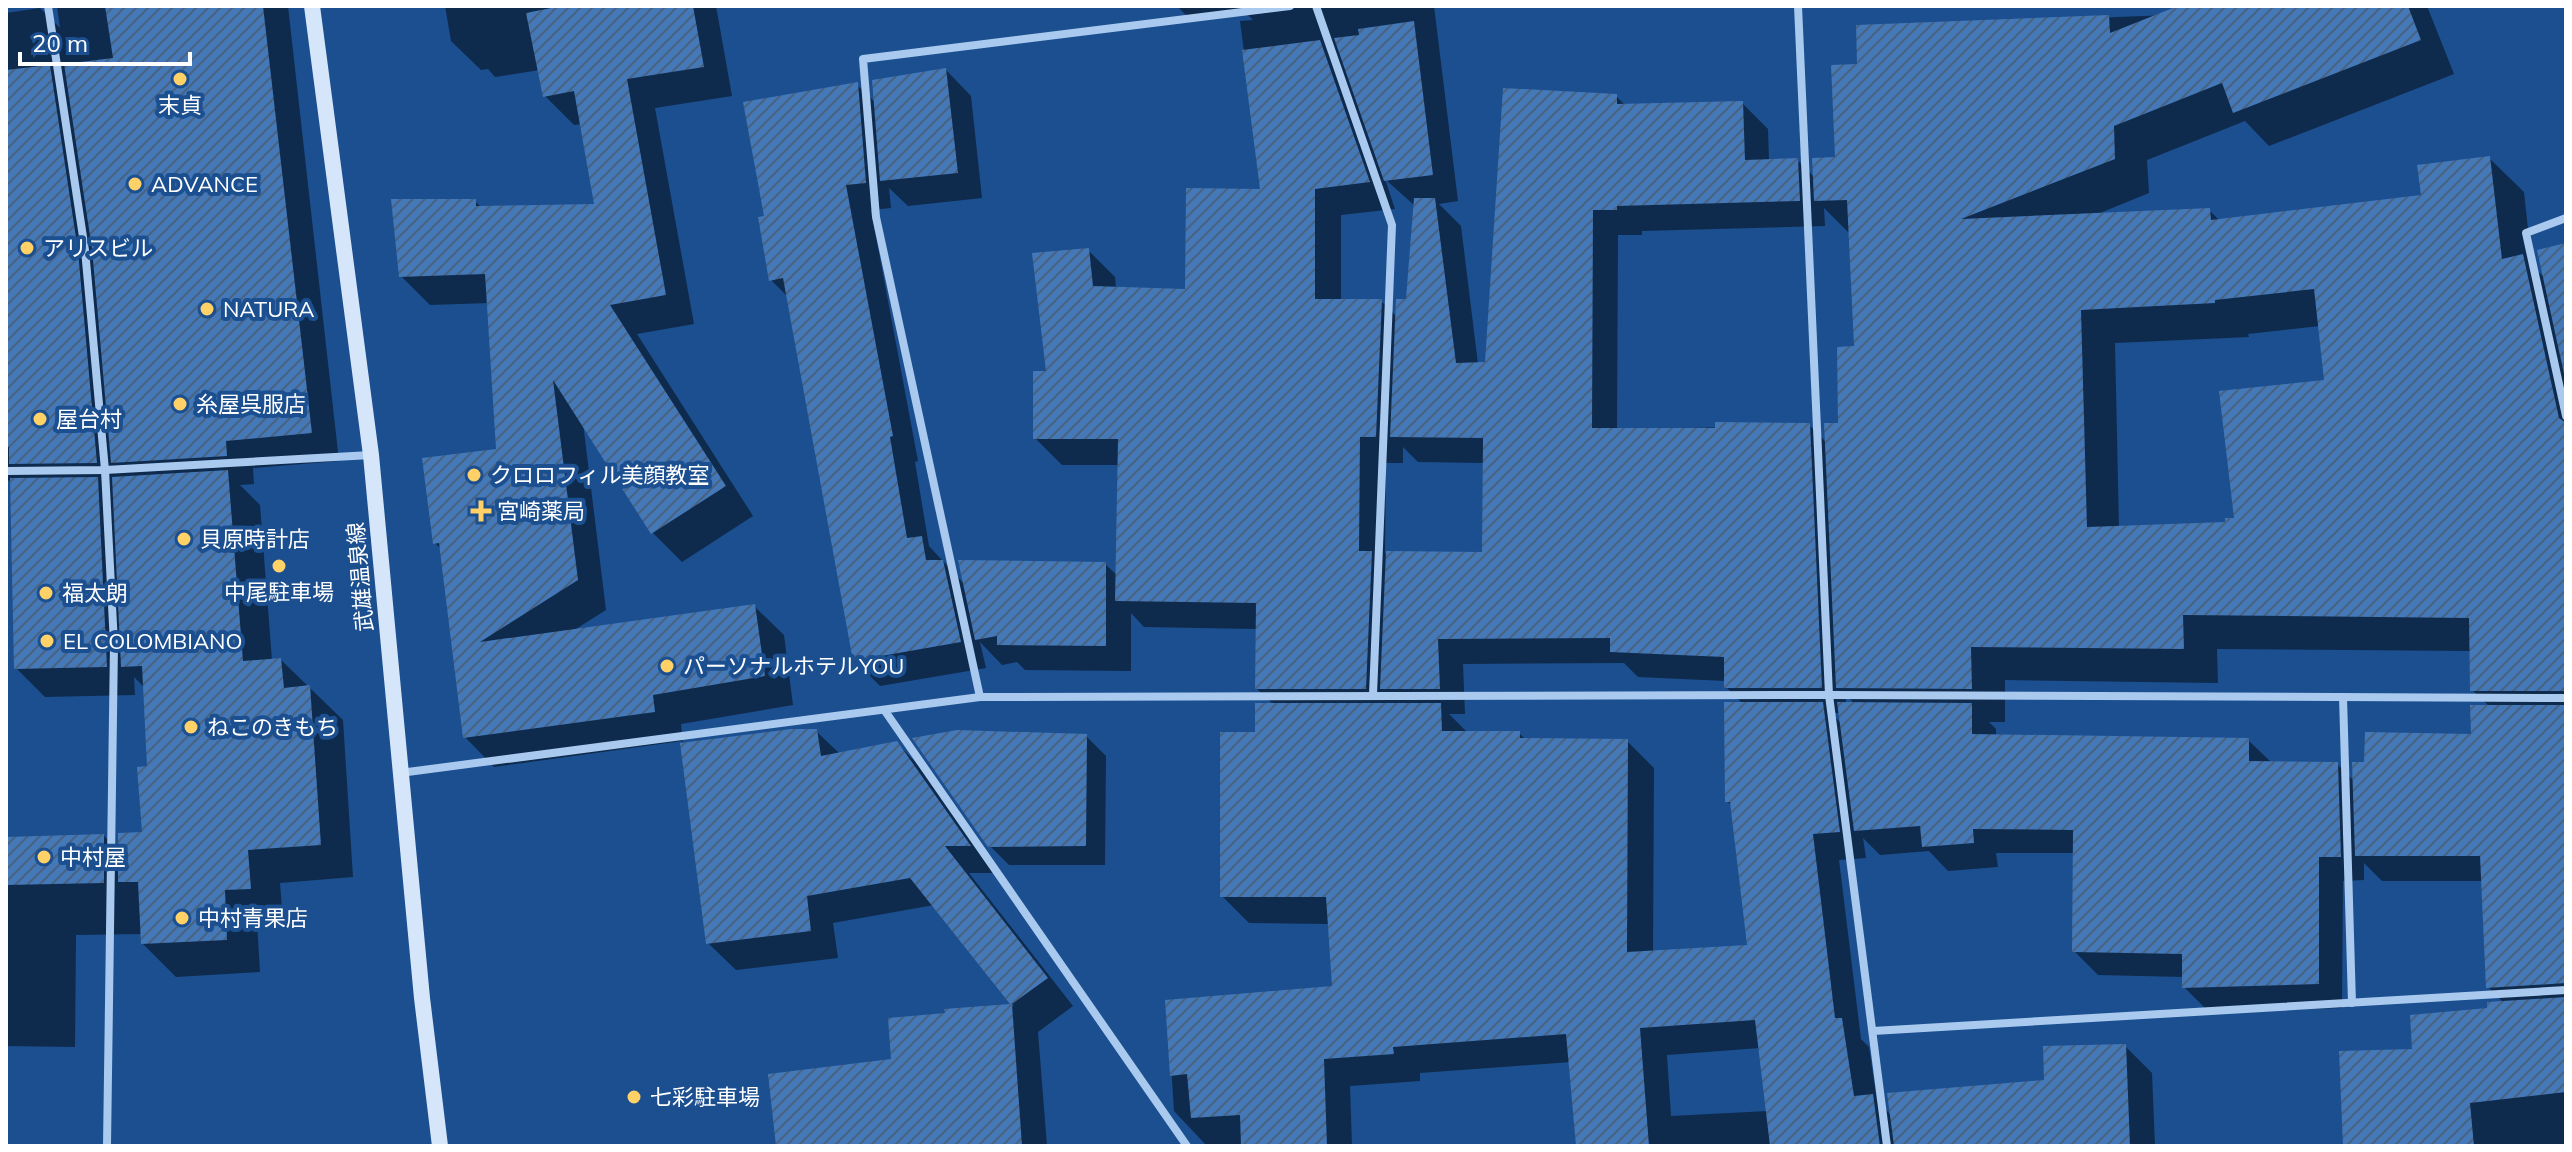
<svg xmlns="http://www.w3.org/2000/svg" width="2572" height="1152" viewBox="0 0 2572 1152" font-family="Mulish,'Noto Sans JP',sans-serif">
  <defs>
    <pattern id="building-hatch" width="6" height="6" patternUnits="userSpaceOnUse" patternTransform="scale(2)"><rect width="6" height="6" fill="#4478b7"/><path d="M-1 1l2-2M0 6l6-6M5 7l2-2" fill="none" stroke="#486282"/></pattern>
  </defs>
  <rect width="100%" height="100%" fill="#1b4f8f"/>
  <g fill="#0007" fill-rule="evenodd">
    <polygon points="57,6 288,6 339,461 253,468 254,484 240,485 260,505 272,660 281,660 343,720 353,877 280,883 283,921 257,922 260,972 176,977 143,944 143,934 76,935 75,1047 6,1046 6,791 8,839 104,836 120,852 144,834 149,768 145,688 134,677 135,695 45,697 16,668 12,480 6,481 6,13 40,8 60,28"/>
    <polygon points="445,6 716,6 732,96 655,108 694,324 637,334 753,516 682,562 653,533 583,423 606,610 571,632 754,606 784,635 793,705 681,724 683,745 816,731 840,754 897,743 924,771 995,873 969,873 1073,1006 1038,1032 1047,1146 778,1146 893,1061 947,1015 946,1010 1014,1006 934,905 833,923 838,958 736,970 708,943 682,741 494,767 465,737 442,550 435,543 498,451 489,303 430,305 401,276 475,201 482,208 596,206 582,124 574,125 545,96 540,70 495,77 488,69 481,70 451,41"/>
    <path d="M1177,6h257l24,195 -19,3 22,22 17,138h9l129,-268 10,10 116,-3 26,26 1,32 28,-1 18,18 22,-19 22,-93 -1,-39 338,-13 -3,-8h234l27,68 -185,72 -24,-25 -98,39 2,33 -54,22 114,-5 11,11 203,-24 66,-39 35,34 8,74 13,12 21,-33v901h-221l69,-95 90,-48 -16,-16 -5,-106h-101l-18,-18v17l-21,1 -1,127 -133,4 -25,-25v-10l-86,-2 -24,-24v-98h-78l2,14 -50,4 -19,-20 -49,4 -17,-17 3,20 -27,2 22,179 8,8 8,54 15,15 154,-35 79,-35 27,27 3,73h-578l-6,-84 -151,11v8l-70,5 2,60 -146,-1 -32,-34 -7,-109 167,-14 -5,-64 -80,-1 -27,-27 35,-162 17,-29 -17,-16v-60l-113,-2 -13,-14v58l-106,-1 -8,-8 -15,3 -22,-23 6,26 -106,18 -26,-26 -65,-362 -18,-18 -5,-62 91,-133 19,18 70,-33 25,26 11,102 -74,8 -19,-18 2,20 -20,2 47,251 -3,1 14,84 36,39 140,-21 13,12 1,-111h-57l-27,-27 13,-65 40,-123 27,27 1,12 71,2 75,-100 -22,-170 13,-1 -6,-6 -56,6zM1385,179l30,27 -7,95 -11,16 -16,-16h-40v-86l54,-6zM1824,208l27,27 5,113 -16,77 -13,18 -18,-18 -192,5 1,-195h24v-4l183,-5zM2320,326l6,56 -90,138 -9,4 -108,4 -4,-185 134,-6 -1,-3zM1403,447l15,15 66,1 -1,91 -98,-1 1,-90h17zM2217,649l255,2v39l17,16 -16,30 -107,28 -12,17 -17,-17 -65,-1 -24,-23 -252,-3v-8l-7,-7h16v-42l213,3zM1624,663l14,14 88,4v6l17,17 -16,97 6,6 16,139 -96,7 1,-185 -27,-27 -101,-1 -7,-7h-51l-19,-19h16l-2,-50zM1846,695l9,9h-9zM1831,713h9l2,11zM1760,1048l8,63 -97,5 -4,-61z"/>
    <polygon points="1086,736 1106,756 1105,865 1009,865 989,845"/>
  </g>
  <g fill="url(#building-hatch)" fill-rule="evenodd">
    <polygon points="105,6 263,6 312,433 226,441 227,456 111,463 92,249 64,64 113,58"/>
    <polygon points="561,6 693,6 704,67 627,79 666,295 610,305 726,486 651,534 553,380 578,580 480,642 755,604 765,676 653,695 655,712 463,738 439,543 433,544 422,458 496,449 485,274 399,277 391,199 476,199 476,206 594,204 574,91 543,97 526,13"/>
    <path d="M2178,6h230l13,34 -188,73 -11,-30 -108,43 1,33 -154,60 249,-11 1,12 210,-25 -4,-30 73,-9 12,103 21,-5 36,164 7,5v268h-96l-1,-73 -286,-3 1,34 -213,-2 1,42 -136,-1 -12,-265h14l-1,-76 17,-1 -7,-146 -33,1 -2,-43 23,-1 -4,-92 26,-1 -1,-39 253,-10 1,18zM2314,289l10,91 -105,11 15,127h-9v4l-138,5 -6,-217 134,-7v-3z"/>
    <polygon points="1414,21 1433,175 1384,181 1334,38 1359,35 1358,29"/>
    <polygon points="1320,40 1370,182 1315,189 1315,299 1382,299 1376,437 1360,437 1359,551 1372,551 1366,689 1255,689 1256,603 1115,601 1118,439 1033,439 1033,371 1046,371 1032,253 1089,248 1093,286 1185,289 1186,188 1260,189 1242,50"/>
    <polygon points="50,65 78,251 97,463 9,464 9,447 6,447 6,70"/>
    <polygon points="946,68 958,173 880,181 872,80"/>
    <polygon points="858,82 866,183 846,185 893,436 890,437 907,538 922,536 926,560 943,560 961,642 853,661 783,278 769,281 758,217 764,216 743,102"/>
    <polygon points="1503,88 1617,94 1617,104 1743,101 1745,160 1798,158 1800,201 1617,206 1617,210 1593,210 1592,428 1715,428 1715,422 1810,423 1822,688 1724,688 1724,657 1610,652 1610,638 1438,639 1440,689 1380,689 1386,551 1482,552 1483,438 1390,437 1396,299 1406,299 1414,198 1435,198 1456,363 1485,362"/>
    <polygon points="2566,243 2566,383 2537,250"/>
    <polygon points="228,470 243,661 281,658 284,688 310,685 321,845 248,850 251,889 225,890 227,940 141,944 138,882 118,882 118,833 142,832 137,767 147,766 142,666 121,667 112,477"/>
    <polygon points="98,477 107,667 14,669 10,478"/>
    <polygon points="958,560 1106,562 1106,646 997,645 997,636 975,640"/>
    <polygon points="1724,702 1823,702 1840,832 1813,834 1835,1018 1842,1018 1854,1096 1873,1094 1880,1146 1770,1146 1755,1020 1640,1028 1649,1146 1576,1146 1566,1034 1393,1047 1394,1054 1324,1059 1327,1146 1241,1146 1240,1115 1191,1118 1187,1074 1170,1076 1165,1000 1332,986 1326,897 1220,897 1220,732 1255,732 1255,703 1441,703 1442,731 1520,731 1520,738 1628,739 1627,952 1747,945 1730,802 1725,802"/>
    <polygon points="1837,702 1972,703 1972,734 2249,738 2249,761 2338,762 2341,857 2319,857 2319,984 2182,988 2182,954 2072,952 2073,830 1973,829 1974,843 1922,847 1920,826 1854,831"/>
    <polygon points="2470,705 2566,705 2566,983 2486,988 2480,856 2355,856 2352,762 2364,762 2365,732 2471,734"/>
    <polygon points="791,729 817,729 821,756 897,741 971,846 945,846 1048,978 1012,1004 1022,1146 776,1146 768,1074 891,1059 888,1018 945,1013 944,1009 1010,1004 910,878 807,896 811,931 706,944 680,743"/>
    <polygon points="957,730 1087,734 1086,846 988,847 912,738"/>
    <polygon points="104,834 104,883 6,885 6,837"/>
    <polygon points="2566,997 2566,1092 2470,1103 2474,1146 2343,1146 2339,1051 2412,1049 2410,1015 2487,1008 2487,1002"/>
    <polygon points="2126,1044 2130,1146 1894,1146 1887,1093 2044,1080 2043,1046"/>
  </g>
  <g fill="none" stroke-linecap="round" stroke-linejoin="round">
    <g stroke="#a9c9ee" stroke-width="8">
      <polyline points="48,6 85,250 105,470 114,644 107,1146"/>
      <polyline points="1316,6 1392,225 1373,695"/>
      <polyline points="1798,6 1829,695 1887,1146"/>
      <polyline points="2566,218 2526,233 2566,416"/>
      <polyline points="6,471 105,470 371,455"/>
      <polyline points="980,697 876,217 863,59 1290,6"/>
      <polyline points="2343,697 2352,1003"/>
      <polyline points="885,711 1187,1146"/>
      <polyline points="400,773 980,697 1829,695 2566,698"/>
      <polyline points="1873,1031 2566,990"/>
    </g>
    <polyline stroke="#d6e6fa" stroke-width="16" points="312,6 371,455 422,998 440,1146"/>
  </g>
  <g fill="#ffd166" stroke="#1b4f8f" stroke-width="3">
    <circle cx="180" cy="79" r="8"/>
    <circle cx="135" cy="184" r="8"/>
    <circle cx="27" cy="248" r="8"/>
    <circle cx="207" cy="309" r="8"/>
    <circle cx="180" cy="404" r="8"/>
    <circle cx="40" cy="419" r="8"/>
    <circle cx="474" cy="475" r="8"/>
    <path d="M477 499h8v8h8v8h-8v8h-8v-8h-8v-8h8z"/>
    <circle cx="184" cy="539" r="8"/>
    <circle cx="279" cy="566" r="8"/>
    <circle cx="46" cy="593" r="8"/>
    <circle cx="47" cy="641" r="8"/>
    <circle cx="667" cy="666" r="8"/>
    <circle cx="191" cy="727" r="8"/>
    <circle cx="44" cy="857" r="8"/>
    <circle cx="182" cy="918" r="8"/>
    <circle cx="634" cy="1097" r="8"/>
  </g>
  <g text-anchor="middle" stroke-width="8" stroke-linejoin="round" paint-order="stroke">
    <g font-size="22" fill="#fff" stroke="#1b4f8f" text-anchor="start">
      <text x="180" y="113" text-anchor="middle">末貞</text>
      <text x="151" y="192">ADVANCE</text>
      <text x="43" y="256">アリスビル</text>
      <text x="223" y="317">NATURA</text>
      <text x="196" y="412">糸屋呉服店</text>
      <text x="56" y="427">屋台村</text>
      <text x="490" y="483">クロロフィル美顔教室</text>
      <text x="497" y="519">宮崎薬局</text>
      <text x="200" y="547">貝原時計店</text>
      <text x="279" y="600" text-anchor="middle">中尾駐車場</text>
      <text x="62" y="601">福太朗</text>
      <text x="63" y="649">EL COLOMBIANO</text>
      <text x="683" y="674">パーソナルホテルYOU</text>
      <text x="207" y="735">ねこのきもち</text>
      <text x="60" y="865">中村屋</text>
      <text x="198" y="926">中村青果店</text>
      <text x="650" y="1105">七彩駐車場</text>
    </g>
    <g font-size="22" fill="#fff" stroke="#1b4f8f">
      <text transform="translate(360 577) rotate(-95)" y="8">武雄温泉線</text>
    </g>
  </g>
  <rect width="2572" height="1152" fill="none" stroke="#ffffff" stroke-width="16"/>
  <path d="M20 52v12h170v-12" fill="none" stroke="#ffffff" stroke-width="4"/>
  <text x="32" y="52" font-size="24" fill="#ffffff" stroke="#1b4f8f" stroke-width="6" paint-order="stroke">20 m</text>
</svg>
